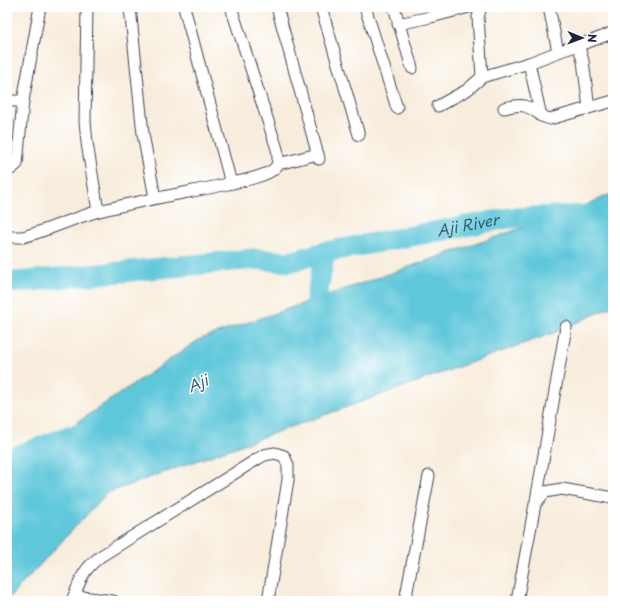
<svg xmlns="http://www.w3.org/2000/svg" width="620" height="608" viewBox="0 0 620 608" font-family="'Playpen Sans',sans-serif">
  <rect width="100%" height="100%" fill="#fff"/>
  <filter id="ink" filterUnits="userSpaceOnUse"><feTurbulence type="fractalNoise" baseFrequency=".025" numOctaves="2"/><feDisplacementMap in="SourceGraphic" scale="8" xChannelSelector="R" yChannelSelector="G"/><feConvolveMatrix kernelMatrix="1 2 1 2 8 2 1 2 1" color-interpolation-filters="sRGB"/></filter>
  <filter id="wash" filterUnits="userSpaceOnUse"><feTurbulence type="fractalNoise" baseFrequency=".012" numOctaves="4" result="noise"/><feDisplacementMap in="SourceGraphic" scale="16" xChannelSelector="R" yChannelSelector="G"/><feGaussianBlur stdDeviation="0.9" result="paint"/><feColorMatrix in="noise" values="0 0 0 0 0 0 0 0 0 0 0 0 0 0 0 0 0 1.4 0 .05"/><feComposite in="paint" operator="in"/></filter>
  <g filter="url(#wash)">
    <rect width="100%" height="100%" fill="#f8eddc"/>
    <polygon fill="#5fc7da" stroke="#40748a" points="613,193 613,306 556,332 107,493 7,600 7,470 200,339 577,209"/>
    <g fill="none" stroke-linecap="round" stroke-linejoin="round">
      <g stroke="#5fc7da" stroke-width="21">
        <path id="s1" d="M7,283l247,-24 35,3 36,-10 184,-34 104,-4"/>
        <polyline points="311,328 325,252"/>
        <polyline points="7,460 69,436"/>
      </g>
    </g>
  </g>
  <g filter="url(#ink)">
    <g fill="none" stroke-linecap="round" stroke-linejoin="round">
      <g stroke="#424053" stroke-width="13">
        <g id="minor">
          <polyline points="87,7 85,121 87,143 98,211"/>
          <polyline points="130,7 143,134 155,198"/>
          <polyline points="184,7 231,183"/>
          <polyline points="277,7 319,159"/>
          <polyline points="321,7 359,135"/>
          <polyline points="365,7 397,108"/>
          <polyline points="394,7 412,68"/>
          <polyline points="481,7 478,17 482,77"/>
          <polyline points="398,24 431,17 469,7"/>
          <polyline points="578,44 583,61 589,108"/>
          <path d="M558,52c18,-7 38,-11 55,-20"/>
          <polyline points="529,63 541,116"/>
          <polyline points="7,101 23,101"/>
          <polyline points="438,106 467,90 482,77 529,63 558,52 549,7"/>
          <path d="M504,108c6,-1 14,-4 20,-2 10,2 16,11 26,13l63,-18"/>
          <polyline points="278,164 318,154"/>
          <polyline points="7,170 11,169 17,164 23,101 40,7"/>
          <path d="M7,237h16l10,-3c22,-7 44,-17 66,-23 43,-11 86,-18 129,-27 12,-3 37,-7 46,-15 6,-5 4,-14 3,-20l-46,-142"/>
          <polyline points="536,501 566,327"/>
          <polyline points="74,596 113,601"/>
          <path d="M72,601c9,-21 9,-30 29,-45l163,-101 11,-2 9,3 4,9v15l-20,121"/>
          <polyline points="405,601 429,476"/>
          <polyline points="517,601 535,504 545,492 562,489 613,498"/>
        </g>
      </g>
      <use href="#minor" stroke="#fff" stroke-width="11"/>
    </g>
  </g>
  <g text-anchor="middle" stroke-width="3" stroke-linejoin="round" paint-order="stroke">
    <g font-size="15" font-style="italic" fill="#375c73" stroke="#fff">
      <text dy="5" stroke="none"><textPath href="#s1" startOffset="466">Aji River</textPath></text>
      <text transform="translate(198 384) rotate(-24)" y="5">Aji</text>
    </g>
  </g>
  <rect width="620" height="608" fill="none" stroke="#fff" stroke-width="24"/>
  <g transform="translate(582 38) rotate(91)" stroke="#ffffff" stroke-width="3" paint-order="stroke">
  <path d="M0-3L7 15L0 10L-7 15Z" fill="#22223b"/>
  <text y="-6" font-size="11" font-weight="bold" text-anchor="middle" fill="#22223b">N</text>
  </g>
</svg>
